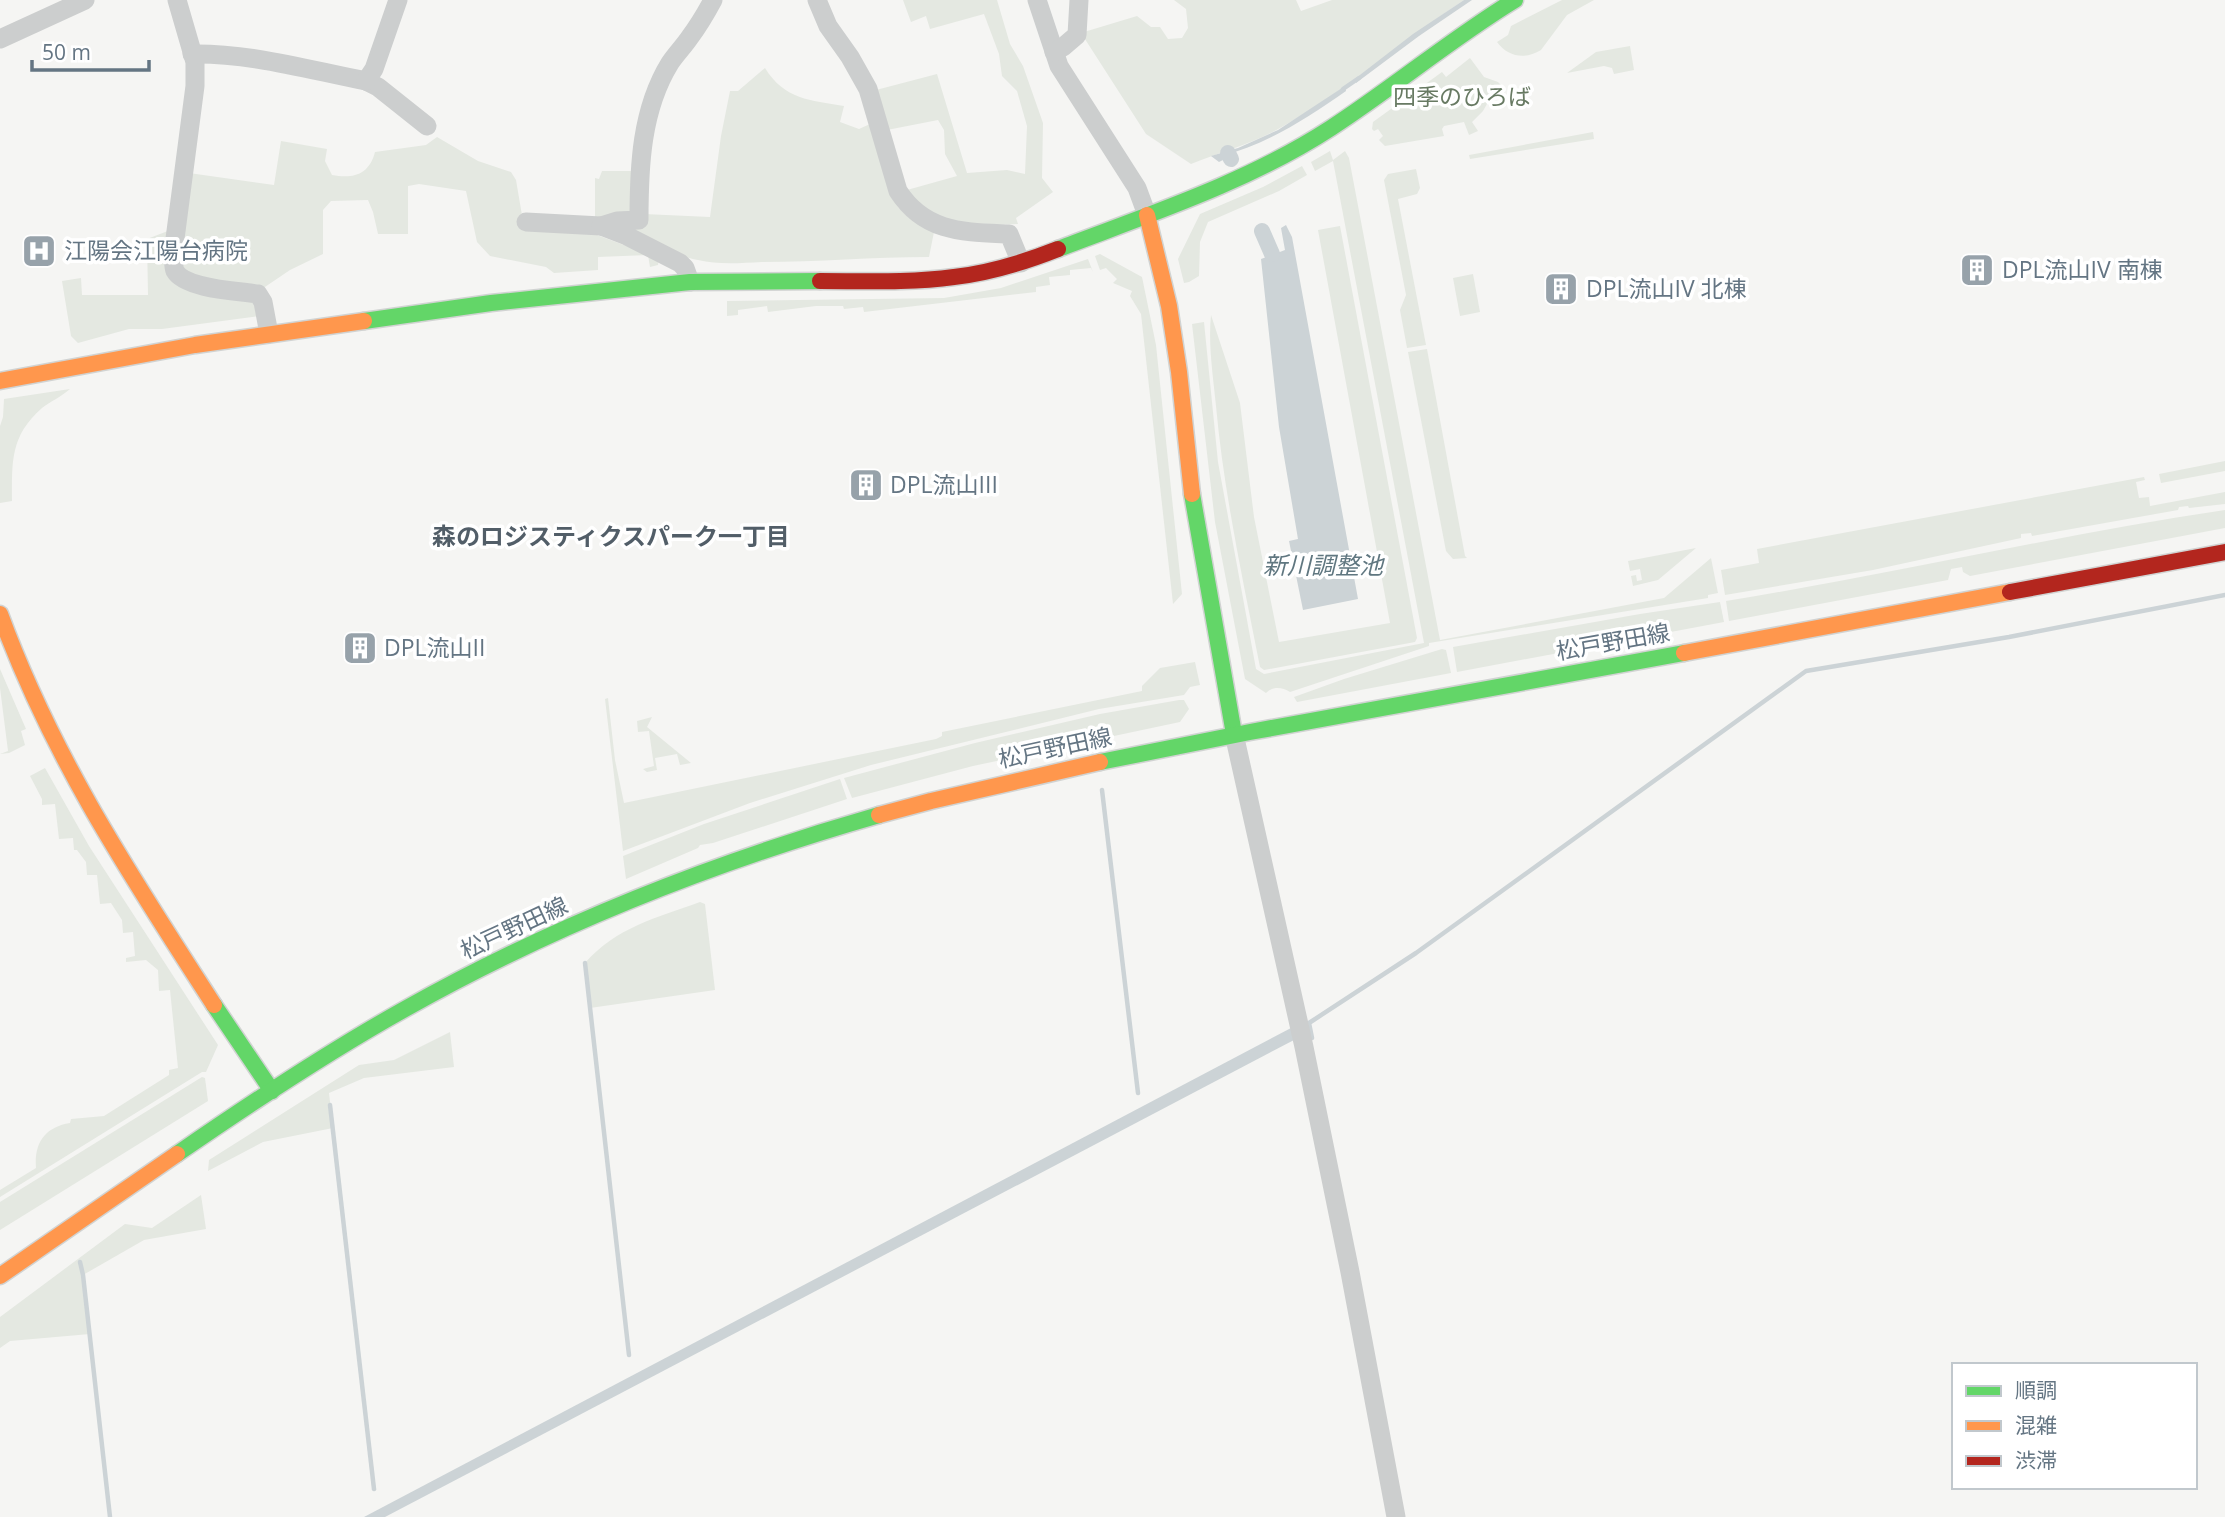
<svg xmlns="http://www.w3.org/2000/svg" width="2225" height="1517" viewBox="0 0 2225 1517" font-family="'Open Sans','Noto Sans JP',sans-serif">
  <rect width="100%" height="100%" fill="#f5f5f3"/>
  <g fill="#e4e8e1">
    <path d="M903,0h94l13,44 13,22 20,57 -1,55 11,14 -37,26 2,6c-30,1 -71,4 -96,-17 -5,-5 -10,-11 -15,-17l50,-14 -12,-22 -1,-24 -6,-10 -51,10 -11,-40 61,-16 30,99 40,-3 18,4 2,-48 -10,-35 -15,-15 -3,-22 -15,-40 -54,15 -4,-13 -15,6z"/>
    <path d="M1174,0h122l5,11 31,-11h132c-62,41 -119,92 -184,128 -28,16 -59,24 -89,36l-45,-30 -63,-98 1,-4 53,-16 14,11h9l8,12 14,-1 6,-10 -2,-19z"/>
    <path d="M1562,0h32l-27,15 -26,35c-16,10 -33,7 -44,-8l11,-7 3,-9z"/>
    <polygon points="1630,46 1634,70 1614,74 1612,68 1604,66 1567,73 1596,52"/>
    <polygon points="1470,58 1484,77 1498,82 1505,89 1503,99 1492,95 1483,111 1472,122 1478,131 1469,135 1464,122 1444,126 1442,129 1444,136 1385,146 1379,140 1383,136 1378,129 1374,131 1372,129 1373,122 1442,72 1446,77"/>
    <path d="M765,68c20,32 45,32 79,38l-4,16 19,7 11,-5 28,83 10,10 26,15 -5,25c-56,0 -111,5 -167,5 -21,1 -44,3 -64,-2 -28,-5 -54,-23 -78,-36l24,-10 66,3 11,-81 9,-45h8z"/>
    <polygon points="1593,132 1594,139 1470,159 1469,155"/>
    <path d="M437,137l41,24 33,11 5,8 8,47 65,5 70,26 -1,7 -8,2 -2,-12 -50,2v13l-44,3 -8,-6 -56,-11 -13,-14 -11,-51 -47,-7 -11,2v48h-30l-5,-22 -5,-12 -37,1 -8,9v44l-33,16 -31,21 -60,-10 -20,-15 10,-93 85,12 7,-44 46,8 -2,12 7,14c21,4 37,0 43,-23l51,-7z"/>
    <path d="M1330,151l3,9 12,-9 4,7 91,482 224,-42 47,-40 7,35 -10,2v3l-279,45v3l-139,46c-8,-5 -17,-6 -24,1l-21,-14 -30,-157 -23,-198 12,-2 14,140 38,207 8,5 160,-31 -91,-482 -18,10 -4,-9z"/>
    <polygon points="1302,166 1307,175 1279,191 1208,222 1200,242 1199,276 1189,282 1184,283 1178,259 1200,214 1263,187"/>
    <polygon points="1416,169 1420,188 1417,194 1398,199 1426,345 1407,348 1400,310 1406,295 1384,180 1388,174"/>
    <polygon points="602,171 634,171 632,217 595,219 595,178 599,179"/>
    <path d="M1340,226l77,412 -2,4 -151,28 -4,-3c-17,-87 -36,-173 -44,-261 -3,-31 -8,-61 -5,-91l29,88 14,114 25,125 111,-19 -72,-393z"/>
    <polygon points="173,229 169,265 251,297 259,316 162,329 129,329 78,343 71,336 62,281 81,278 82,295 148,295 147,239"/>
    <polygon points="1100,254 1142,277 1156,345 1182,594 1173,604 1141,314 1130,296 1132,291 1113,283 1117,279 1106,268 1100,270 1095,256"/>
    <polygon points="1088,259 1093,272 1091,268 1070,270 1070,275 1049,277 1050,285 1036,287 1036,292 864,312 863,307 844,309 843,306 816,306 768,312 767,306 738,310 738,315 727,316 727,301 944,298 1001,288"/>
    <polygon points="1473,274 1480,312 1460,316 1453,278"/>
    <polygon points="1427,349 1465,556 1467,558 1453,559 1446,551 1408,352"/>
    <path d="M70,389c-9,8 -19,12 -28,19 -32,28 -30,54 -30,93l-12,2v-77l3,-9 1,-18z"/>
    <polygon points="2225,461 2225,471 2161,483 2159,474"/>
    <polygon points="2144,477 2145,480 2136,482 2139,498 2149,497 2150,506 2225,492 2225,504 2189,508 2188,506 2179,507 2178,510 2032,536 2031,533 2021,534 2021,538 1873,570 1725,595 1721,570 1759,563 1757,549"/>
    <path d="M2225,510v18l-255,48 -7,-4 -1,-5 -11,2 -3,11 -219,41 -3,-20c167,-27 331,-66 499,-91z"/>
    <polygon points="1696,548 1658,580 1633,586 1631,576 1636,575 1637,581 1642,580 1640,569 1630,571 1628,561"/>
    <polygon points="1720,602 1724,622 1457,672 1453,647 1640,614"/>
    <polygon points="1442,649 1446,650 1451,673 1297,702 1294,697 1344,679"/>
    <polygon points="1195,662 1200,685 1190,687 1184,695 1099,709 871,765 750,803 623,851 605,699 608,698 615,760 624,803 936,739 942,736 942,732 1142,691 1142,686 1160,668"/>
    <polygon points="0,669 26,729 21,731 25,745 9,753 0,754 8,751 0,688"/>
    <polygon points="1179,700 1184,700 1189,709 1180,722 973,766 852,798 844,778 975,743 1100,714"/>
    <polygon points="652,717 647,727 691,763 680,765 677,754 655,758 657,770 647,772 643,769 654,766 649,731 638,732 637,721"/>
    <path d="M45,768l44,78 129,199 -12,27h-4l-202,125v-7l36,-22c-2,-25 9,-41 34,-45l1,-4 33,-3 65,-41v-5l9,-2 -8,-78 -11,1 -1,-21 -12,-10 -20,2v-4l9,-2 -2,-24 -10,1 -1,-13 -11,-17 -11,1 -3,-29h-10l-1,-13 -9,-12h-3l-1,-12 -14,1 -4,-35 -13,1v-6l-12,-23z"/>
    <polygon points="840,779 847,799 713,843 700,845 698,848 626,879 623,856 704,824"/>
    <path d="M700,902l5,2 10,86 -125,18 -5,-45c32,-36 71,-45 115,-61z"/>
    <polygon points="450,1032 454,1067 364,1078 329,1093 333,1128 263,1142 208,1171 209,1160 359,1065 394,1060"/>
    <polygon points="202,1077 205,1078 208,1101 0,1230 0,1202"/>
    <polygon points="201,1195 206,1229 144,1240 83,1275 90,1334 10,1341 0,1348 0,1317 125,1224 152,1228"/>
  </g>
  <g fill="#ccd3d6">
    <polygon points="1464,0 1472,0 1419,36 1356,83 1356,78 1413,34"/>
    <path d="M1345,86l1,5c-39,27 -78,53 -124,65l1,4 -4,2 -8,-6 27,-8 40,-18z"/>
    <polygon points="1286,225 1292,237 1358,599 1303,610 1289,541 1298,539 1279,427 1261,259 1285,250 1281,228"/>
    <polygon points="1291,1028 1294,1040 385,1517 364,1517"/>
  </g>
  <g fill="none" stroke-linecap="round" stroke-linejoin="round">
    <g stroke="#ccd3d6" stroke-width="4.5">
      <polyline points="1343,89 1359,78"/>
      <polyline points="1102,790 1138,1093"/>
      <polyline points="585,963 629,1355"/>
      <polyline points="1312,1038 1309,1023 1416,953 1806,671 2009,637 2225,595"/>
      <polyline points="330,1105 374,1489"/>
      <polyline points="80,1262 83,1275 110,1517"/>
    </g>
    <g stroke="#ccd3d6" stroke-width="16">
      <polyline points="1228,153 1231,159"/>
      <polyline points="1262,231 1272,254"/>
    </g>
    <g stroke="#d1d3d2" stroke-width="19">
      <g id="fast">
        <path d="M1058,249c92,-35 190,-67 273,-121 63,-41 120,-89 184,-128"/>
        <polyline points="364,321 491,303 690,282 820,281"/>
        <polyline points="1192,494 1234,734"/>
        <polyline points="1100,762 1250,732 1684,653"/>
        <polyline points="214,1005 272,1091"/>
        <path d="M177,1154c74,-51 149,-101 228,-145 149,-84 310,-147 474,-194"/>
      </g>
    </g>
    <g stroke="#d1d3d2" stroke-width="19">
      <g id="slow">
        <polyline points="1147,215 1169,306 1179,372 1192,494"/>
        <polyline points="0,381 195,345 364,321"/>
        <path d="M0,614c53,145 131,262 214,391"/>
        <polyline points="1684,653 2010,592"/>
        <polyline points="879,815 931,801 1100,762"/>
        <polyline points="0,1276 177,1154"/>
      </g>
    </g>
    <g stroke="#d1d3d2" stroke-width="19">
      <g id="jam">
        <path d="M820,281c44,0 90,2 134,-4 36,-4 71,-15 104,-28"/>
        <polyline points="2010,592 2225,552"/>
      </g>
    </g>
    <g stroke="#cccece" stroke-width="19">
      <path d="M177,0l18,62v24l-22,168c1,5 0,12 2,17 10,18 64,20 83,23l5,8 6,32"/>
      <path d="M817,0l11,26 22,31 18,32 30,102c27,42 66,41 111,43l12,29"/>
      <polyline points="1037,0 1059,66 1137,188 1147,215"/>
      <polyline points="0,39 85,0"/>
      <polyline points="1054,52 1063,47 1077,35 1079,0"/>
      <path d="M192,54c59,-1 117,16 174,27l12,6 49,39"/>
      <polyline points="366,81 374,69 398,0"/>
      <polyline points="526,222 601,226"/>
      <path d="M690,282l-5,-14 -5,-5 -53,-27 -26,-10 16,-5 22,-1c0,-53 2,-110 31,-157 6,-9 14,-17 20,-26 9,-12 16,-24 23,-37"/>
      <polyline points="1234,734 1304,1047 1350,1272 1396,1517"/>
    </g>
    <use href="#fast" stroke="#63d668" stroke-width="16"/>
    <use href="#slow" stroke="#ff974d" stroke-width="16"/>
    <use href="#jam" stroke="#b3261e" stroke-width="16"/>
  </g>
  <defs>
    <g id="hospital-square" transform="scale(1.75)"><rect x="-9" y="-9" width="18" height="18" rx="4" fill="#97a2aa" stroke="#fff"/><path d="M-5-5h3v3.5h4V-5h3V5h-3V1.5h-4V5h-3Z" fill="#fff"/></g>
    <g id="building-square" transform="scale(1.75)"><rect x="-9" y="-9" width="18" height="18" rx="4" fill="#97a2aa" stroke="#fff"/><path d="M-4-6H4V6H1V3H-1V6H-4ZM-2.5-4.3h1.7v1.8h-1.7ZM.8-4.3h1.7v1.8H.8ZM-2.5-1h1.7V.8h-1.7ZM.8-1h1.7V.8H.8Z" fill="#fff"/></g>
  </defs>
  <g fill-rule="evenodd">
    <use href="#hospital-square" x="39" y="251"/>
    <use href="#building-square" x="1977" y="270"/>
    <use href="#building-square" x="1561" y="289"/>
    <use href="#building-square" x="866" y="485"/>
    <use href="#building-square" x="360" y="648"/>
  </g>
  <g text-anchor="middle" stroke-width="7" stroke-linejoin="round" paint-order="stroke">
    <g font-size="23" fill="#687a63" stroke="#fff">
      <text x="1462" y="105">四季のひろば</text>
    </g>
    <g font-size="23" fill="#647583" stroke="#fff" text-anchor="start">
      <text x="64" y="259">江陽会江陽台病院</text>
      <text x="2002" y="278">DPL流山IV 南棟</text>
      <text x="1586" y="297">DPL流山IV 北棟</text>
      <text x="890" y="493">DPL流山III</text>
      <text x="384" y="656">DPL流山II</text>
    </g>
    <g font-size="23" fill="#647583" stroke="#fff">
      <text transform="translate(1613 642) rotate(-10)" y="8">松戸野田線</text>
      <text transform="translate(1055 748) rotate(-12)" y="8">松戸野田線</text>
      <text transform="translate(514 928) rotate(-25)" y="8">松戸野田線</text>
    </g>
    <g font-size="24" font-weight="bold" fill="#525e68" stroke="#fff">
      <text x="611" y="545">森のロジスティクスパーク一丁目</text>
    </g>
    <g font-size="24" font-style="italic" fill="#607780" stroke="#fff">
      <text x="1323" y="574">新川調整池</text>
    </g>
  </g>
  <rect x="1952" y="1363" width="245" height="126" fill="#ffffff" stroke="#c1c8cd" stroke-width="2"/>
  <rect x="1966" y="1386" width="35" height="10" fill="#63d668" stroke="#c1c8cd" stroke-width="2"/>
  <text x="2015" y="1398" font-size="21" fill="#647583">順調</text>
  <rect x="1966" y="1421" width="35" height="10" fill="#ff974d" stroke="#c1c8cd" stroke-width="2"/>
  <text x="2015" y="1433" font-size="21" fill="#647583">混雑</text>
  <rect x="1966" y="1456" width="35" height="10" fill="#b3261e" stroke="#c1c8cd" stroke-width="2"/>
  <text x="2015" y="1468" font-size="21" fill="#647583">渋滞</text>
  <path d="M32 60v10h117v-10" fill="none" stroke="#647583" stroke-width="3.5"/>
  <text x="42" y="60" font-size="21" fill="#647583" stroke="#ffffff" stroke-width="5" paint-order="stroke">50 m</text>
</svg>
